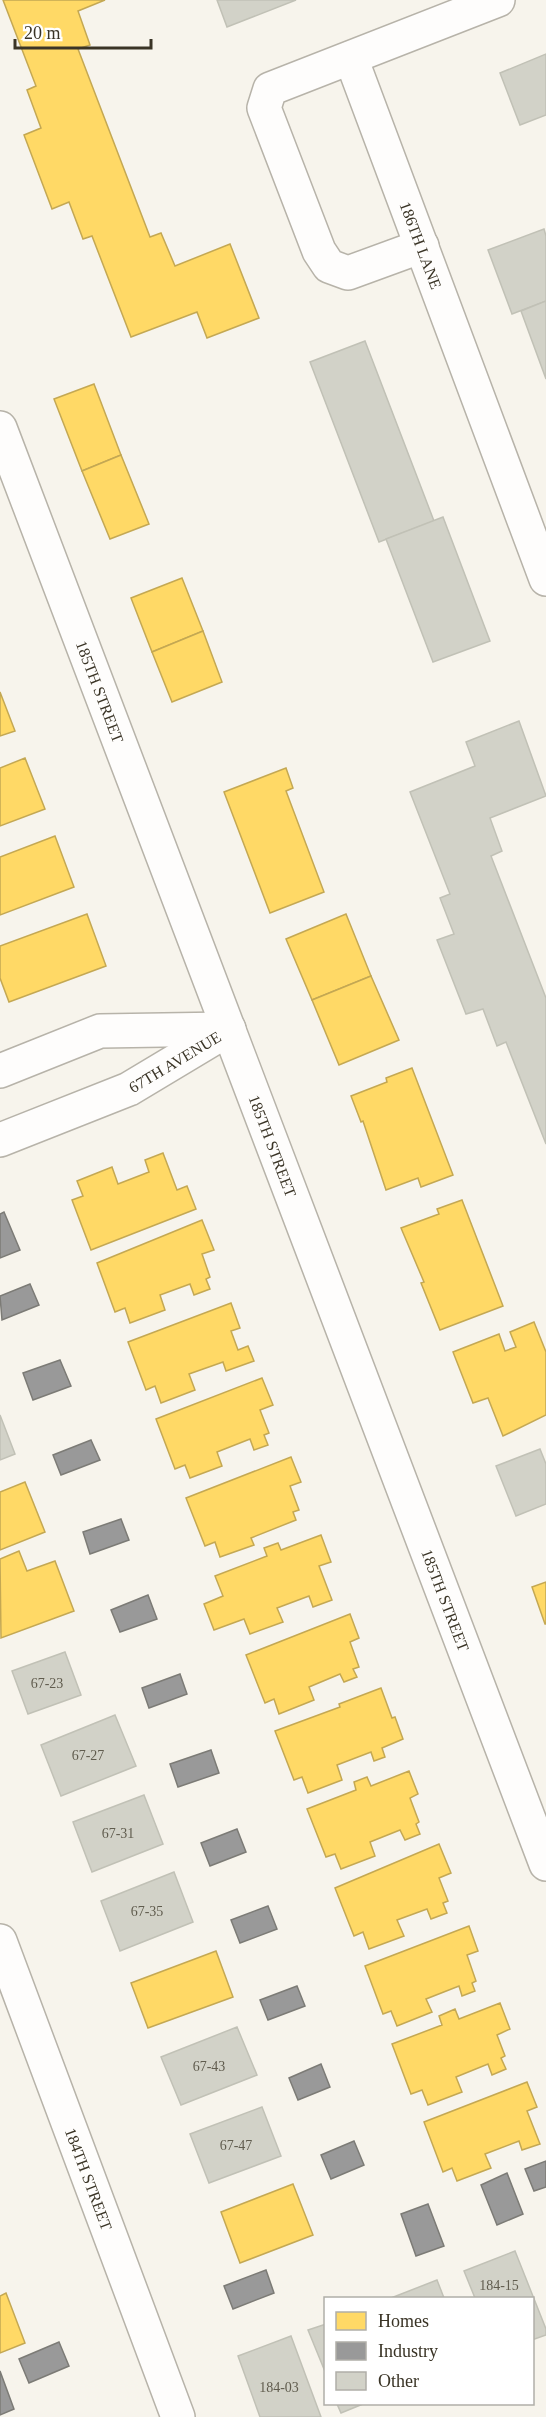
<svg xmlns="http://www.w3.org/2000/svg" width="546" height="2417" viewBox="0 0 546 2417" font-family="'Times New Roman',serif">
  <rect width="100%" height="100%" fill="#f7f4ec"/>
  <g fill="#ffd966" stroke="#c4a853" stroke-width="1.5">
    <polygon points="3,0 105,0 78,11 90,45 78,49 150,237 161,233 175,266 230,244 259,318 207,338 197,312 131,337 92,236 83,239 69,202 52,209 24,135 41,128 27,90 36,86"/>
    <polygon points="94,384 121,455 82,471 54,399"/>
    <polygon points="121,455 149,524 110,539 82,471"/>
    <polygon points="182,578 203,631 152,652 131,598"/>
    <polygon points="203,631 222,682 172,702 152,652"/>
    <polygon points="0,692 15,731 0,736"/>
    <polygon points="25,758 45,809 0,826 0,768"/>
    <polygon points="286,768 293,788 286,791 324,892 270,913 224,792"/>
    <polygon points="55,836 74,887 0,915 0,857"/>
    <polygon points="87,914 106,966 9,1002 0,978 0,946"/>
    <polygon points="346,914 371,976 312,1000 286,939"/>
    <polygon points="371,976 399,1040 339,1065 312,1000"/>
    <polygon points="412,1068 453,1175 421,1187 418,1178 386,1190 363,1121 361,1122 351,1096 387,1082 386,1078"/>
    <polygon points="163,1153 177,1190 187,1186 196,1209 91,1250 72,1200 83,1196 77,1181 112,1167 118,1184 149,1172 145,1160"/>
    <polygon points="462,1200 503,1306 440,1330 421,1283 424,1282 401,1228 439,1214 437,1209"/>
    <polygon points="202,1220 214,1250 202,1254 210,1277 206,1279 210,1289 194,1295 190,1284 160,1295 165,1310 130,1323 125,1308 115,1312 97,1263"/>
    <polygon points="231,1303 240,1328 231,1331 238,1350 248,1346 254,1361 226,1371 223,1362 189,1374 195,1390 161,1403 155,1386 146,1390 128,1342"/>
    <polygon points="534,1322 546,1352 546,1415 503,1436 488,1398 473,1403 453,1352 499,1334 505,1351 516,1347 510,1332"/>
    <polygon points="262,1378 273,1405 260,1410 269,1433 264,1435 268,1445 254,1450 250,1439 217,1452 222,1466 190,1478 185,1465 175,1469 156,1419"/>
    <polygon points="291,1457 301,1482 290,1486 299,1510 293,1512 296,1520 251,1538 254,1545 220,1557 215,1542 205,1546 186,1498"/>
    <polygon points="25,1482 45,1532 0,1550 0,1492"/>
    <polygon points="321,1535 331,1562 319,1566 332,1600 313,1607 309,1596 277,1608 283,1622 250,1634 244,1619 214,1630 204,1604 223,1596 215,1576 267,1556 264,1548 278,1543 281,1550"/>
    <polygon points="19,1551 27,1571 55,1561 74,1611 1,1638 0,1559"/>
    <polygon points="546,1582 546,1624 545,1624 532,1587"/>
    <polygon points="350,1614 359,1638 350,1642 359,1667 353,1669 357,1677 344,1682 340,1674 309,1687 314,1700 279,1714 274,1699 265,1703 246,1655"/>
    <polygon points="381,1688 392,1718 395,1717 403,1739 382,1748 385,1757 374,1761 371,1752 337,1765 342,1780 308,1793 302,1777 294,1780 275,1731 340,1707 339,1704"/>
    <polygon points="409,1771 418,1794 410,1798 419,1822 416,1824 420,1834 405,1840 400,1830 370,1842 375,1856 341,1869 335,1854 326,1857 307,1809 356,1790 354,1782 367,1777 371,1786"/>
    <polygon points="439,1844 451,1873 439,1878 448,1901 443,1903 447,1913 431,1919 427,1909 397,1920 404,1936 369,1949 363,1932 354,1936 335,1888"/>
    <polygon points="469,1926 478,1951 467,1955 476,1981 472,1983 475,1991 462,1996 459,1986 426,1999 432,2012 397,2026 391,2011 383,2014 365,1966"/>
    <polygon points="216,1951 233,1997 148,2028 131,1983"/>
    <polygon points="500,2003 510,2029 497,2035 505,2056 501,2058 506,2069 492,2075 488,2064 456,2077 462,2092 428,2105 422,2090 411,2094 392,2044 442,2025 439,2016 455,2009 459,2019"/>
    <polygon points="527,2082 537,2107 527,2111 540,2144 522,2150 519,2141 485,2154 491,2168 457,2181 452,2168 443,2172 424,2122"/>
    <polygon points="293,2184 313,2235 240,2263 221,2212"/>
    <polygon points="6,2293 25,2343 0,2353 0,2296"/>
  </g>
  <g fill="#999" stroke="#7c7b76" stroke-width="1.5">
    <polygon points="4,1212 20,1250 0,1258 0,1214"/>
    <polygon points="30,1284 39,1305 2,1320 0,1296"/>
    <polygon points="60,1360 71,1386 33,1400 23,1373"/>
    <polygon points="91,1440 100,1460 61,1475 53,1455"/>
    <polygon points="121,1519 129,1540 90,1554 83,1532"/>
    <polygon points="148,1595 157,1619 120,1632 111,1610"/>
    <polygon points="180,1674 187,1694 149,1708 142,1688"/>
    <polygon points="211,1750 219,1773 178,1787 170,1764"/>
    <polygon points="237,1829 246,1852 210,1866 201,1843"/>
    <polygon points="268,1906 277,1929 240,1943 231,1920"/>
    <polygon points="297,1986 305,2006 268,2020 260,2000"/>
    <polygon points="321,2064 330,2087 298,2100 289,2078"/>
    <polygon points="354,2141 364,2165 331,2179 321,2155"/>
    <polygon points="546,2161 546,2187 534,2191 525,2169"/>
    <polygon points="507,2173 523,2214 497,2225 481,2185"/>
    <polygon points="428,2204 444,2246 416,2256 401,2214"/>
    <polygon points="266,2270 274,2293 233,2309 224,2286"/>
    <polygon points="59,2342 69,2366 29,2383 19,2359"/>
    <polygon points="0,2371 14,2409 0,2415"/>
  </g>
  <g fill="#d2d2c8" stroke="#c1c1b6" stroke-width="1.5">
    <polygon points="217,0 296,0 227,27"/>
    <polygon points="546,54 546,115 520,125 500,73"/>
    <polygon points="544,229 546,236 546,301 512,314 488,250"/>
    <polygon points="546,301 546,379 521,311"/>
    <polygon points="365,341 434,521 379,542 310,362"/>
    <polygon points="443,517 490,641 433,662 386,539"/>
    <polygon points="519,721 546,796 490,818 502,851 491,856 546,998 546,1144 506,1042 497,1046 483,1009 466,1014 437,940 454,934 440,898 450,894 410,792 475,766 466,742"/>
    <polygon points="0,1415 15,1454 0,1460"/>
    <polygon points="540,1449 546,1464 546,1504 516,1516 496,1466"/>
    <polygon points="65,1652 81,1695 28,1714 12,1671"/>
    <polygon points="115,1715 136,1766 61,1796 41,1745"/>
    <polygon points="144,1795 163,1844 92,1872 73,1822"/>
    <polygon points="174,1872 193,1922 120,1951 101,1901"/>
    <polygon points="237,2027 257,2075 181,2105 161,2057"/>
    <polygon points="262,2107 281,2156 209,2183 190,2134"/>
    <polygon points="515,2251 546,2329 546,2335 532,2340 532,2298 475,2298 464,2271"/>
    <polygon points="437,2280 444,2298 391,2298"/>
    <polygon points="326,2324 326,2374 308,2330"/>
    <polygon points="291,2336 321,2417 260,2417 238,2356"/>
    <polygon points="337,2404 363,2404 341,2413"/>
  </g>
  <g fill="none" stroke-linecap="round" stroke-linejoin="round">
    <g stroke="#b7b3a9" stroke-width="36">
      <g id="street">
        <path id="s1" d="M351,58l195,521"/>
        <polyline points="422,246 348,273 329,266 319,251 264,108 270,89 498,0"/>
        <path id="s2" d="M0,428l546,1436"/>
        <polyline points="0,1071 100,1031 227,1029"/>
        <path id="s3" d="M0,1140l129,-51 100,-60"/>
        <path id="s4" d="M0,1941l178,476"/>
      </g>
    </g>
    <use href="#street" stroke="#fefdfc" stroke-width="33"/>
  </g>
  <g text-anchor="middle" stroke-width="6" stroke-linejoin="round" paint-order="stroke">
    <g font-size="14" fill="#605c4e">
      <text x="47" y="1688">67-23</text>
      <text x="88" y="1760">67-27</text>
      <text x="118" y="1838">67-31</text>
      <text x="147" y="1916">67-35</text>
      <text x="209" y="2071">67-43</text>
      <text x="236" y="2150">67-47</text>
      <text x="499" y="2290">184-15</text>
      <text x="279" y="2392">184-03</text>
    </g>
    <g font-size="16" fill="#3a3426" stroke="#fff">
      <text dy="6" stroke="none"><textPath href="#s1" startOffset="200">186TH LANE</textPath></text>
      <text dy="6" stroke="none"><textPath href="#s2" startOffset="282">185TH STREET</textPath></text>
      <text dy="6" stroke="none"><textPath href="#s3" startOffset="192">67TH AVENUE</textPath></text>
      <text dy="6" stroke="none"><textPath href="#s2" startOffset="768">185TH STREET</textPath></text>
      <text dy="6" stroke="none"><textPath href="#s2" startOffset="1254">185TH STREET</textPath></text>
      <text dy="6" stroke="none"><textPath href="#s4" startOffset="254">184TH STREET</textPath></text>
    </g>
  </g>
  <rect x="324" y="2297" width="210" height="108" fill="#ffffff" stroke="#b0aea8" stroke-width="1.5"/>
  <rect x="336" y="2312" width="30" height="18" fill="#ffd966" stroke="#b0aea8" stroke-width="1.5"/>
  <text x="378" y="2327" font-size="18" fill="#3a3426">Homes</text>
  <rect x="336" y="2342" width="30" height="18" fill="#999999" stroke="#b0aea8" stroke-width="1.5"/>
  <text x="378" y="2357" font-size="18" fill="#3a3426">Industry</text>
  <rect x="336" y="2372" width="30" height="18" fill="#d2d2c8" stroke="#b0aea8" stroke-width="1.5"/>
  <text x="378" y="2387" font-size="18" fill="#3a3426">Other</text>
  <path d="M15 39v9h136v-9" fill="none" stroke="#3a3426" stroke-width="3"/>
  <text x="24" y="39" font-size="18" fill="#3a3426" stroke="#ffffff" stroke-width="4.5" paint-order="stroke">20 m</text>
</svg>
